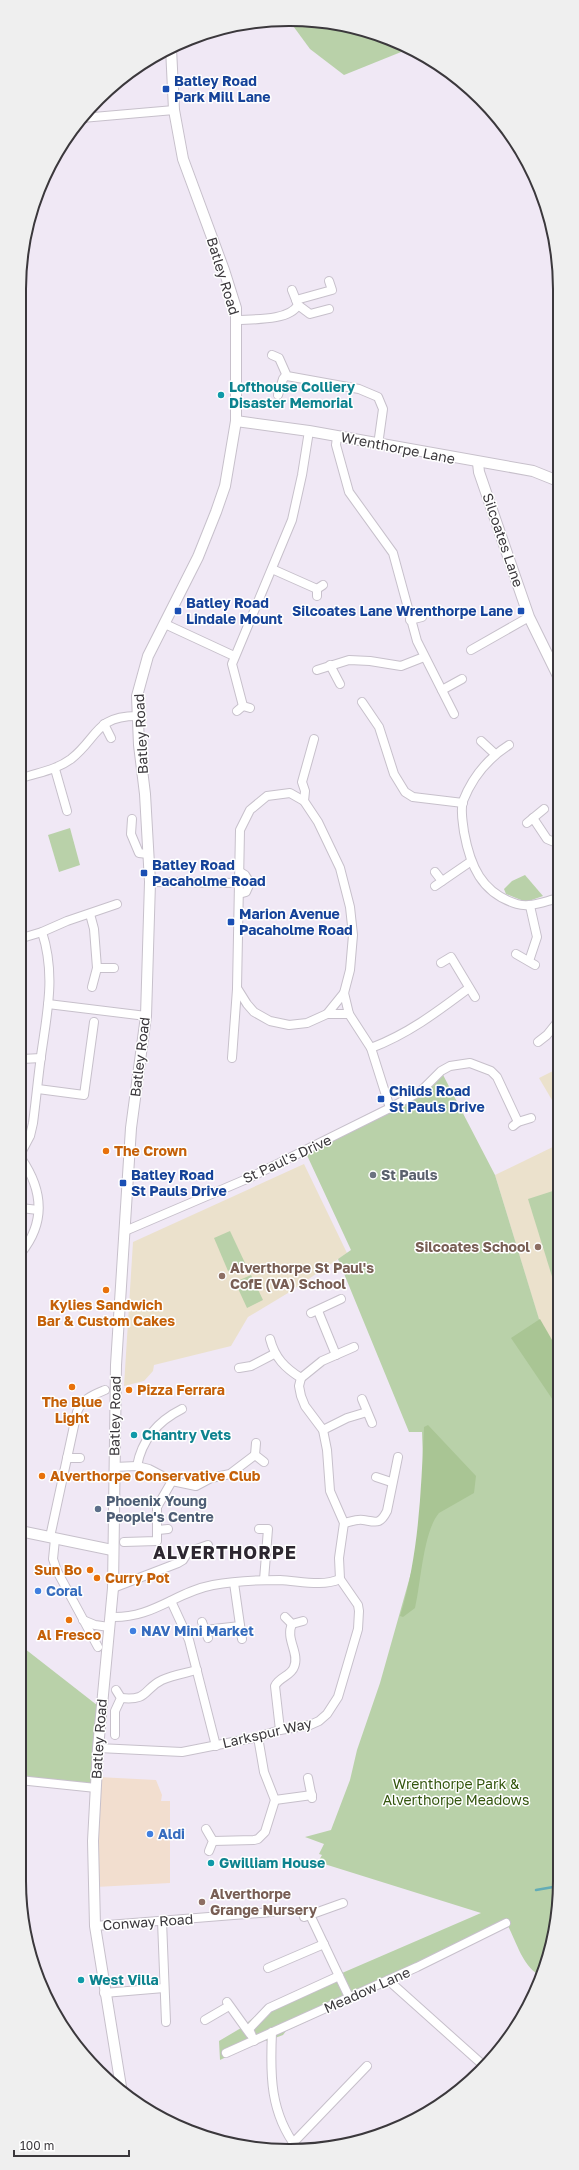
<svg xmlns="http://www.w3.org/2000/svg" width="579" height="2170" viewBox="0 0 579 2170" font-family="'Golos Text',sans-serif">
  <rect width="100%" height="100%" fill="#f0e8f5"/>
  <polygon fill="#f2decf" points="98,1777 156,1780 162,1795 161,1801 170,1801 170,1883 96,1887"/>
  <g fill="#ebe1cc">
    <polygon points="559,1068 559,1112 539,1078"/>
    <polygon points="559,1144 559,1375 539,1320 495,1175"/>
    <polygon points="304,1164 347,1253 288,1293 248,1317 231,1346 154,1365 153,1371 144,1381 124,1386 133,1242"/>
  </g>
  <g fill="#b9d1a9">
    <polygon points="288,19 342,24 411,48 344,75 310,49"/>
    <polygon points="70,828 80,865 59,872 48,835"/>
    <polygon points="525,875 543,896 526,902 506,894 504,889 512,881"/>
    <path d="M441,1071l54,104 44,144 20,39 1,522 -5,53 -13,43c-18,-6 -26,-35 -34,-50l-87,44 -135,61 -3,4 -16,6 -4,-2 -43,21 -1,-19 22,-13 27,-23 213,-92 -163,-51 4,-7 -3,-1 5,-10 -19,-7 26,-7 19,-50 7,-30 23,-67 33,-117 11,-76 -2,-58h-13l-71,-173 13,-9 -46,-99 102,-51z"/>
    <polygon points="559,1189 559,1299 528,1199"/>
    <polygon points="230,1231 245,1263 228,1271 214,1238"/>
    <polygon points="251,1275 263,1300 247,1308 235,1282"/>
    <polygon points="20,1645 102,1709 96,1788 19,1780"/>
  </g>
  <g fill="#a9c594">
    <polygon points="540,1319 559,1352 559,1409 511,1338"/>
    <path d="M428,1425l48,51 -2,17 -35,20c-16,19 -18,70 -24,95l-12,9 -3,-1c19,-61 21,-125 24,-189z"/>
  </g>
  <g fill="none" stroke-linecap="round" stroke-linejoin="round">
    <polyline stroke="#63acb6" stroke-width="2.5" points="536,1890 559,1886"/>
    <g stroke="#c7c0cb" stroke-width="10">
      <g id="minor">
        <polyline points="82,118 174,110"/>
        <polyline points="296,300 332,290 329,281"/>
        <polyline points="298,305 310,314 329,309"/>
        <path d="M237,320c16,-1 52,1 61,-15l-6,-15"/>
        <polyline points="272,355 279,358 287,376 359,389 378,397 383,409 378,445"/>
        <polyline points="278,395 283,379 286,375"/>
        <polyline points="337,437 336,445 349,492 393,553 417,641 454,714"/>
        <polyline points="272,569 317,589"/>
        <polyline points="317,596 317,589 323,585"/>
        <polyline points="410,620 422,617"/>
        <polyline points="165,624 234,656"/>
        <polyline points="471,650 529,617"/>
        <polyline points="330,665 340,684"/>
        <polyline points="317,670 349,660 370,661 401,666 424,657"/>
        <polyline points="442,690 462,679"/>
        <polyline points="362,702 379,727 394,774 405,792 413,797 463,803"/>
        <polyline points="243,706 232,664 292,520 302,475 309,431"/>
        <polyline points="237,711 243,706 250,708"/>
        <polyline points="104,724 111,738"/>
        <polyline points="481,741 495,754"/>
        <path d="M509,745c-22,14 -37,33 -46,56 -3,9 0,22 1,31 6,33 17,61 53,72 14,4 28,-3 42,-6"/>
        <polyline points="55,769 67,811"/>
        <path d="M22,778c18,-6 34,-8 49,-19 27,-21 24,-43 66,-43"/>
        <polyline points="304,801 290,793 267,796 250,810 240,830 237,988 247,1004 254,1012 270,1021 289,1025 307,1023 327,1014 344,993"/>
        <polyline points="533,818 547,839 559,844"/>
        <polyline points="132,819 131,834 139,853 148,854"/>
        <polyline points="527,823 544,809"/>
        <polyline points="435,872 442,881"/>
        <polyline points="150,882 239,883"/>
        <polyline points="435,886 470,862"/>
        <polyline points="239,894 246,892 250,883 245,875 240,872"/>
        <polyline points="90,914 94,929 97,968 92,987"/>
        <polyline points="22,938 42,932 67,921 117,904"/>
        <polyline points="516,954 535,965"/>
        <polyline points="529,961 537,937 530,906"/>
        <polyline points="441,963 451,957 475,997"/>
        <polyline points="97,968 114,968"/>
        <polyline points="48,1004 146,1016"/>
        <polyline points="327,1014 349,1014"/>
        <polyline points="538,1042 547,1035 559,1020"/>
        <path d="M371,1048c37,-14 66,-36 98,-60"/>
        <polyline points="232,1058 237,989"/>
        <polyline points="22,1059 41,1058"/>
        <polyline points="38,1089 84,1095 94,1022"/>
        <polyline points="390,1108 421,1091 441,1071 450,1066 470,1063 491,1071 497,1077 518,1122"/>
        <polyline points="513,1126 518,1122 531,1118"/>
        <path d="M21,1153l9,-17 3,-13c3,-23 5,-45 8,-67 6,-43 15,-81 1,-124"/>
        <polyline points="21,1208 38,1210"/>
        <polyline points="125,1231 249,1178 390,1108 371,1048 349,1014 344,993 350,970 353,935 350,907 340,868 318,822 304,801 305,791 302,782 314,739"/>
        <path d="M21,1253c25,-31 22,-63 0,-95"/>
        <polyline points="318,1311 336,1355"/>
        <polyline points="311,1313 341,1299"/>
        <polyline points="239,1368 251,1366 274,1354"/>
        <polyline points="301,1378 322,1361 354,1347"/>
        <polyline points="362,1399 372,1423"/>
        <polyline points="323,1430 347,1418 367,1412"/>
        <polyline points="256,1443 255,1455 264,1462"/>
        <polyline points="67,1458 80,1458"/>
        <path d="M137,1466c5,-27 21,-45 45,-57"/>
        <polyline points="114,1467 137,1466 149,1469 172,1481 196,1486 211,1478 230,1474 255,1455"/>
        <polyline points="376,1477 391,1482"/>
        <path d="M344,1523c6,-1 12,-4 19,-3 13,2 17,5 24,-9l11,-54"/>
        <polyline points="259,1529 268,1529 264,1580"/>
        <polyline points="158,1530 168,1529"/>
        <path d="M50,1537l27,-125c5,-13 16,-17 28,-22"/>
        <polyline points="55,1539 53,1559 57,1571 98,1647"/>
        <polyline points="124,1542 157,1541 157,1507 172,1481"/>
        <polyline points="234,1583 242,1639"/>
        <polyline points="113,1588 178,1563 183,1560 188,1552 208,1545"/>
        <polyline points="171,1601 189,1640 216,1746"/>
        <path d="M110,1617c43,2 65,-25 103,-32 21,-4 46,-5 67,-5 20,1 42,7 60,-1"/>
        <polyline points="285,1617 292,1624 303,1621"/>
        <polyline points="83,1620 95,1625 109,1627"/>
        <polyline points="202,1622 208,1638"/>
        <polyline points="205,1630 240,1626"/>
        <path d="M121,1698c28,3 22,-9 41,-18 10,-5 24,-7 35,-10"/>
        <path d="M280,1730l-5,-44c4,-9 16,-10 19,-19 6,-14 -9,-28 -2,-43"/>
        <polyline points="115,1735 115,1711 121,1698 116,1690"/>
        <path d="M98,1748l84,4 76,-15 22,-7 30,-5 9,-4 8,-7 11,-17 20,-68 1,-18 -1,-6 -18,-26 -1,-21 5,-35 -14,-32 -3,-41 -4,-20 -18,-24 -4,-10 -2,-10 2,-8c-16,-10 -26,-20 -31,-39"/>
        <polyline points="308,1778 312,1798"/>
        <polyline points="19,1780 96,1788"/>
        <polyline points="275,1800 312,1795"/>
        <polyline points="206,1829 213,1841 209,1851"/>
        <polyline points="213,1841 254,1840 258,1839 265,1832 275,1800 264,1772 258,1737"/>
        <polyline points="310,1915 349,1997"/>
        <polyline points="304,1917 343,1903"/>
        <polyline points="162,1921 166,2022"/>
        <polyline points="95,1926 272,1912"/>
        <polyline points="268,1968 324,1944"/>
        <polyline points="388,1980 483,2065"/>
        <polyline points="104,1993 164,1988"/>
        <polyline points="227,2002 250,2034"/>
        <polyline points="205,2020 229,2006"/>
        <path d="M272,2032c-2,43 -2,81 25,116"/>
        <polyline points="254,2041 249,2029 269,2008 339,1976"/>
        <polyline points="226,2053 417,1967 506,1923"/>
        <polyline points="293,2143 367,2066"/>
      </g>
    </g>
    <g stroke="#c7c0cb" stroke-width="12">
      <g id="tertiary">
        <polyline points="236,421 309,431 533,471 558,481"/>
        <polyline points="478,463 479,472 529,617 558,676"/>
        <polyline points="20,1531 112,1550"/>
        <polyline points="122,2093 95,1926 93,1841 98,1748 113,1588 116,1365 131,1128 146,1016 150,882 145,794 139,745 137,696 148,656 198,557 216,512 225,486 236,421 236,308 224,270 183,159 174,110 171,48"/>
      </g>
    </g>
    <use href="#minor" stroke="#fff" stroke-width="8"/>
    <use href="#tertiary" stroke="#fff" stroke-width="10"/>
  </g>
  <g fill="#1a4fb4" stroke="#fff" stroke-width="1.5">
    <rect x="162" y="85" width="8" height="8" rx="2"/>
    <rect x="174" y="607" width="8" height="8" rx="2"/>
    <rect x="517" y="607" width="8" height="8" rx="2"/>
    <rect x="140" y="869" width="8" height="8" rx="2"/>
    <rect x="227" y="918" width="8" height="8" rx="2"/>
    <rect x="377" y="1095" width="8" height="8" rx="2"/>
    <rect x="119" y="1179" width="8" height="8" rx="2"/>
  </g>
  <g fill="#0f9aa8" stroke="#fff" stroke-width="1.5">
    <circle cx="221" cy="395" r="4"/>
    <circle cx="134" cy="1435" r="4"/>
    <circle cx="211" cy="1863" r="4"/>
    <circle cx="81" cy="1980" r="4"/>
  </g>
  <g fill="#e8710a" stroke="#fff" stroke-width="1.5">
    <circle cx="106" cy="1151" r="4"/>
    <circle cx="106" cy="1290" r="4"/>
    <circle cx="72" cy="1387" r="4"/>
    <circle cx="129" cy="1390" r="4"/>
    <circle cx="42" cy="1476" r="4"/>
    <circle cx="90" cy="1570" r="4"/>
    <circle cx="97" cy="1578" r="4"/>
    <circle cx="69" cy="1620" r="4"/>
  </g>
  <circle fill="#6b7280" stroke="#fff" stroke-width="1.5" cx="373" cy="1175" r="4"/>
  <g fill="#8d6e63" stroke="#fff" stroke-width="1.5">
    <circle cx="538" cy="1247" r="4"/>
    <circle cx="222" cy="1276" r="4"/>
    <circle cx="202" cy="1902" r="4"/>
  </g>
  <circle fill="#5c6f8a" stroke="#fff" stroke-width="1.5" cx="98" cy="1509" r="4"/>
  <g fill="#3f7fe0" stroke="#fff" stroke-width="1.5">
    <circle cx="38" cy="1591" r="4"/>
    <circle cx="133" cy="1631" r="4"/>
    <circle cx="150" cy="1834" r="4"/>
  </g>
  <g text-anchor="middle" stroke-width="3" stroke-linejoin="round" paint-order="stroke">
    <g font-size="14" font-weight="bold" fill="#164399" stroke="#fff" text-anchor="start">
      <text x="174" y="86">Batley Road<tspan x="174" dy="16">Park Mill Lane</tspan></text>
      <text x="186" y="608">Batley Road<tspan x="186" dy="16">Lindale Mount</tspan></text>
      <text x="513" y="616" text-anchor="end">Silcoates Lane Wrenthorpe Lane</text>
      <text x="152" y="870">Batley Road<tspan x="152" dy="16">Pacaholme Road</tspan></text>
      <text x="239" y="919">Marion Avenue<tspan x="239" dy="16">Pacaholme Road</tspan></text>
      <text x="389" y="1096">Childs Road<tspan x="389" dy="16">St Pauls Drive</tspan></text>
      <text x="131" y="1180">Batley Road<tspan x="131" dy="16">St Pauls Drive</tspan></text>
    </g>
    <g font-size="14" fill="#3b383c" stroke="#fff">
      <text transform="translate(223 276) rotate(73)" y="5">Batley Road</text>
      <text transform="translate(398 448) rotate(11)" y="5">Wrenthorpe Lane</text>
      <text transform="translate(503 540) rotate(71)" y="5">Silcoates Lane</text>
      <text transform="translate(141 734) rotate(-93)" y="5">Batley Road</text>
      <text transform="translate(140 1057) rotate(-83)" y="5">Batley Road</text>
      <text transform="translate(287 1159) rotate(-25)" y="5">St Paul's Drive</text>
      <text transform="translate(115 1416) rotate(-89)" y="5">Batley Road</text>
      <text transform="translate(267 1733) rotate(-13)" y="5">Larkspur Way</text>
      <text transform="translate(99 1739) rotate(-86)" y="5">Batley Road</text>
      <text transform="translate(148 1922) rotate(-4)" y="5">Conway Road</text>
      <text transform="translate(367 1990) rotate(-24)" y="5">Meadow Lane</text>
    </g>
    <g font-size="14" font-weight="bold" fill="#0d838f" stroke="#fff" text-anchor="start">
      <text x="229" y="392">Lofthouse Colliery<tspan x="229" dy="16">Disaster Memorial</tspan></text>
      <text x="142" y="1440">Chantry Vets</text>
      <text x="219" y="1868">Gwilliam House</text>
      <text x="89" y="1985">West Villa</text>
    </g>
    <g font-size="14" font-weight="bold" fill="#c56008" stroke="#fff" text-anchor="start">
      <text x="114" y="1156">The Crown</text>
      <text x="106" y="1310" text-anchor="middle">Kylies Sandwich<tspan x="106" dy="16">Bar &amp; Custom Cakes</tspan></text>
      <text x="137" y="1395">Pizza Ferrara</text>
      <text x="72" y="1407" text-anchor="middle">The Blue<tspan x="72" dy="16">Light</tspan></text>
      <text x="50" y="1481">Alverthorpe Conservative Club</text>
      <text x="82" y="1575" text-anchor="end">Sun Bo</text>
      <text x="105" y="1583">Curry Pot</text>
      <text x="69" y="1640" text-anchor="middle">Al Fresco</text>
    </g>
    <g font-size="14" font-weight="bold" fill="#5b616d" stroke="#fff" text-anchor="start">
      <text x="381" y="1180">St Pauls</text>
    </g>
    <g font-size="14" font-weight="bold" fill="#785e54" stroke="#fff" text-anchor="start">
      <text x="530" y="1252" text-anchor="end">Silcoates School</text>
      <text x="230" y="1273">Alverthorpe St Paul's<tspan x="230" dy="16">CofE (VA) School</tspan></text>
      <text x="210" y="1899">Alverthorpe<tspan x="210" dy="16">Grange Nursery</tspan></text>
    </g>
    <g font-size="14" font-weight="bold" fill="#4e5e75" stroke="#fff" text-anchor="start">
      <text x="106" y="1506">Phoenix Young<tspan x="106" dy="16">People's Centre</tspan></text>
    </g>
    <g font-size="14" font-weight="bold" fill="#366cbe" stroke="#fff" text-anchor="start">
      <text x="46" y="1596">Coral</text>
      <text x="141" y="1636">NAV Mini Market</text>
      <text x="158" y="1839">Aldi</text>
    </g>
    <g font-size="14" fill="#33550e" stroke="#fff">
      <text x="456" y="1789">Wrenthorpe Park &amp;<tspan x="456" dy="16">Alverthorpe Meadows</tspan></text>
    </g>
    <g font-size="18" font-weight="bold" letter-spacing="1" fill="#2d2730" stroke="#fff">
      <text x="225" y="1559">ALVERTHORPE</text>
    </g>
  </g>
  <path d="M0 0H579V2170H0ZM289 26H290A263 263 0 0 1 553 289V1881A263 263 0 0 1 290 2144H289A263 263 0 0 1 26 1881V289A263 263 0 0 1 289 26Z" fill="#efefef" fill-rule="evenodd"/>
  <path fill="none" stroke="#3b383c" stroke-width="2" d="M289 26H290A263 263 0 0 1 553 289V1881A263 263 0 0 1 290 2144H289A263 263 0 0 1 26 1881V289A263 263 0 0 1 289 26Z"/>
  <path d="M14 2150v6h115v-6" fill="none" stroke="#3b383c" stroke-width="2"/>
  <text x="20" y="2150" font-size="12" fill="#3b383c" stroke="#ffffff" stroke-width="3" paint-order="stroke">100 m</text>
</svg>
